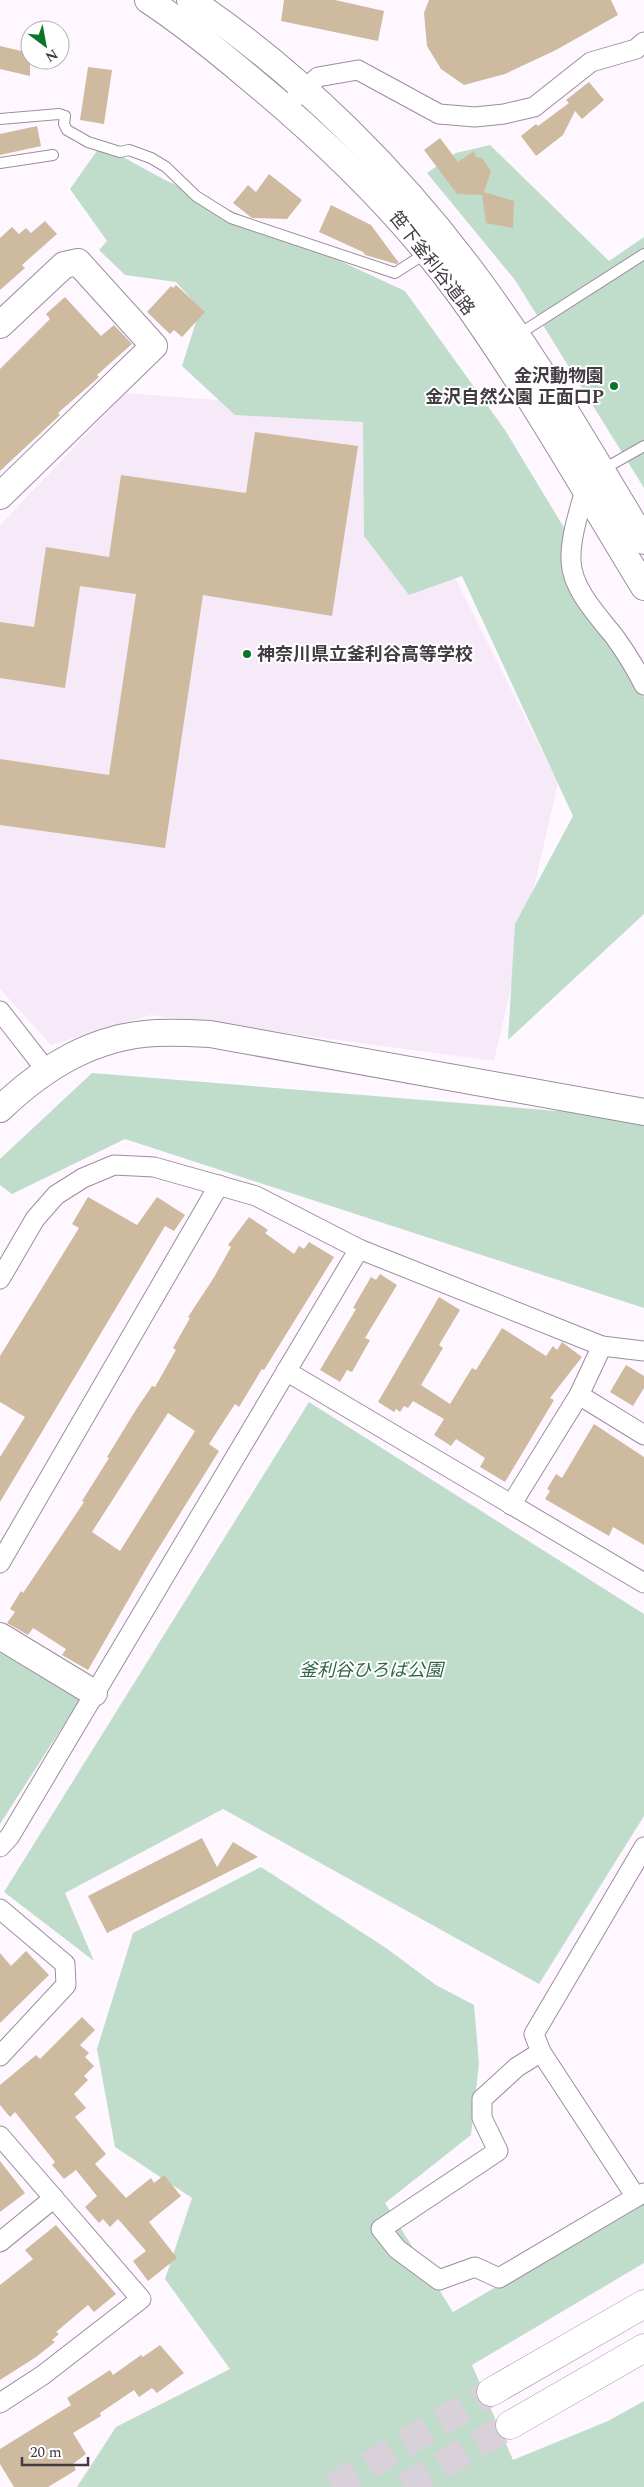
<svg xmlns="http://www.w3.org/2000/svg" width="644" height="2487" viewBox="0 0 644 2487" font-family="Spectral,'Noto Sans JP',serif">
  <rect width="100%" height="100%" fill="#fef7ff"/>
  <polygon fill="#f6eaf8" points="126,393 372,412 558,783 494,1061 151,1015 51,1045 0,989 0,525"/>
  <g fill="#c0ddcc">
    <polygon points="101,145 165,180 405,291 505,430 569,536 565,574 644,697 644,914 508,1040 515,924 573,816 462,576 409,595 364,536 363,422 235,415 182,366 200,309 176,282 125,275 99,250 107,241 70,189"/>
    <polygon points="490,145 609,261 644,237 644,488 515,280 427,173 456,153"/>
    <polygon points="92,1073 644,1118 644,1308 125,1139 12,1194 0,1185 0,1159"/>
    <polygon points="309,1402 644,1614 644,1816 539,1984 223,1809 65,1893 94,1961 4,1892"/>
    <polygon points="0,1649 81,1698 0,1824"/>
    <polygon points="261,1867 386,1948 436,1985 474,2005 479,2063 471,2135 385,2203 453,2312 644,2201 644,2263 472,2365 513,2460 608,2421 644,2401 644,2487 77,2487 116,2427 230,2369 165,2279 192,2198 115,2147 97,2049 133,1933"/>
  </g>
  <g fill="#ceba9e" fill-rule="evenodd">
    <polygon points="284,0 335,0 384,11 378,41 281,21"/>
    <polygon points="429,0 611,0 618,15 556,50 505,74 464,85 441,69 427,46 424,13"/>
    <polygon points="0,46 30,53 30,76 0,69"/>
    <polygon points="88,67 112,70 104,124 80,120"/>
    <polygon points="589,82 604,100 582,119 575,111 563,135 536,156 521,136 536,124 538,126 569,103 566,100"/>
    <polygon points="37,126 41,146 0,155 0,134"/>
    <polygon points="440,138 458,162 474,151 476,157 482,158 491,171 484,192 514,201 513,228 486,223 482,195 457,194 424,150"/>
    <polygon points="269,174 302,200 287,219 252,218 233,203 248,185 256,192"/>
    <polygon points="331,205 371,225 399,263 396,264 365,255 363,252 319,232"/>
    <polygon points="45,221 57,234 22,265 25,268 0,290 0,238 12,227 19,234 26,228 31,233"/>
    <polygon points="176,285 205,312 182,337 174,330 170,334 147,312 171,286 173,288"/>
    <polygon points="65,297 101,336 114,325 132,344 97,375 99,377 58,413 60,415 0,471 0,369 50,319 46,314"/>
    <polygon points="255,432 358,446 332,616 203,595 165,848 0,825 0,759 109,775 136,594 80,586 65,688 0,678 0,622 34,627 46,547 109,557 121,475 246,493"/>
    <polygon points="88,1197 137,1225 157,1197 185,1215 174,1231 165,1226 0,1502 0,1457 25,1417 0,1402 0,1356 79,1228 72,1224"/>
    <path d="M249,1217l19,13 -3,3 29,21 5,-8 5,3 5,-7 25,15 -70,113 -2,-1 -23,38 -4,-3 -26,40 10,7 -69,111 -62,108 -26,-15 4,-6 -33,-21 -5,7 -21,-12 8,-11 -5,-3 11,-18 2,2 61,-91 -2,-1 27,-43 -2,-1 30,-49 15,-22 3,1 21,-37 -3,-2 17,-30 -2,-1 25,-38 18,-32 -3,-2zM168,1413l27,18 -75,120 -28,-19z"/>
    <polygon points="380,1274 397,1285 365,1338 370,1340 352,1372 347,1370 340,1382 320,1370 356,1309 353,1308 371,1277 376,1280"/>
    <polygon points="439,1297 460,1310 439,1345 443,1348 421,1385 450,1404 472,1368 476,1370 502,1328 546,1356 553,1346 557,1350 562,1342 582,1357 550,1398 554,1400 505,1482 480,1467 485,1458 456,1439 451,1446 434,1435 444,1419 413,1401 408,1408 404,1406 400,1412 396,1409 394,1412 378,1402"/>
    <polygon points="626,1365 644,1376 644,1388 633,1406 610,1392"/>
    <polygon points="594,1424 644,1457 644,1545 613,1527 609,1536 545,1499 550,1491 547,1489 556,1474 562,1478"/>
    <polygon points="202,1838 217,1867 233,1842 258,1857 107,1933 88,1896"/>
    <polygon points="26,1951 49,1975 0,2023 0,1953 11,1966"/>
    <polygon points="82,2017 95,2030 80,2045 89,2053 85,2057 94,2066 84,2076 88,2080 74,2094 86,2108 75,2117 106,2154 95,2164 126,2198 151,2178 154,2183 164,2175 181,2196 149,2222 177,2258 148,2281 133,2261 146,2251 118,2219 110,2227 103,2219 99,2223 85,2207 97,2196 76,2170 64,2179 52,2165 55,2162 15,2112 10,2117 0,2105 0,2085 36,2055 40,2059"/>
    <polygon points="0,2161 25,2193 0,2212"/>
    <polygon points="56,2225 116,2294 94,2312 88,2305 56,2332 59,2334 52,2340 55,2342 36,2357 0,2380 0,2285 33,2259 25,2250"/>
    <polygon points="160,2345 184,2373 157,2393 152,2388 139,2397 134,2390 100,2413 101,2416 73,2433 86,2454 73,2464 76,2470 48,2487 14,2487 0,2464 0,2449 71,2405 67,2398 110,2370 113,2375 141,2355 143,2357"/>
  </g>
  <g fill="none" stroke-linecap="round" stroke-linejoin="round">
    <g stroke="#d8d1d9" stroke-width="28" stroke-dasharray="28 14" stroke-linecap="butt">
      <polyline points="332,2487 491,2392"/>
      <polyline points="404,2487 510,2425"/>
    </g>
    <g stroke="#9c8d9e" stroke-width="12">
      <g id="lane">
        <polyline points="0,119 59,114 65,116 64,124 67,130 88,142 120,152 129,150 151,158 166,167 196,196 231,218 395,273 426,253"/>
        <polyline points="0,163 53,155"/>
        <polyline points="516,336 644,254"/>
        <polyline points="602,470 644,446"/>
      </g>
    </g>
    <g stroke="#9c8d9e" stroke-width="21">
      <g id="street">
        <polyline points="296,97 318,77 358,70 439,114 475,117 504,114 534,107 591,62 636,49 644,42"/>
        <path d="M585,490c-6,22 -15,48 -14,71 1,28 27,55 43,75 11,15 22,33 30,49"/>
        <polyline points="0,1011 46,1070"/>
        <polyline points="0,1279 35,1219 56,1195 83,1178 114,1165 154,1167 256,1196 359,1249 602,1346 644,1351"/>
        <polyline points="286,1371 644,1583"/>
        <polyline points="579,1395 644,1435"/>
        <polyline points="511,1505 579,1395 602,1346"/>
        <polyline points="0,1563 219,1185"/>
        <polyline points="0,1847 10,1836 359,1249"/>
        <polyline points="0,1909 65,1964 66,1985 0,2056"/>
        <polyline points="541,2052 636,2197 644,2193"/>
        <polyline points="0,2136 141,2299 43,2375 0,2403"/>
        <polyline points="636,2197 499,2278 475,2267 439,2280 397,2249 381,2229 498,2151 482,2118 482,2099 517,2067 541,2052 534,2034 644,1847"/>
        <polyline points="0,2242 54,2198"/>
      </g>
    </g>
    <g stroke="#9c8d9e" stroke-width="28">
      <g id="secondary">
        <path d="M148,0c35,23 67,49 99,76 79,65 154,137 214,220 67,93 123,193 183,291"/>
        <path d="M190,0c109,73 211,175 288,280 61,83 113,173 166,261"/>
        <polyline points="0,325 64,265 78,262 154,346 0,496"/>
        <path d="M0,1109c44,-42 94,-73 156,-76 18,-1 37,0 54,1l434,78"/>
        <polyline points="0,1636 94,1693"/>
      </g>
    </g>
    <g stroke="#9c8d9e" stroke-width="29">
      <g id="highway">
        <polyline points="491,2392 644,2304"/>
        <polyline points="510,2425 644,2348"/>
      </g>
    </g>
    <use href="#lane" stroke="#fff" stroke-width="10"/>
    <use href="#street" stroke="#fff" stroke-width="19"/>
    <use href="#secondary" stroke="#fff" stroke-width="26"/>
    <use href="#highway" stroke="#fff" stroke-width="28"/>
  </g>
  <g fill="#0b7527" stroke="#fff" stroke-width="2">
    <circle cx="614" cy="386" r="5"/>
    <circle cx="247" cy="654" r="5"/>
  </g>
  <g text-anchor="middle" stroke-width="4" stroke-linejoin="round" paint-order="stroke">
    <g font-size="18" fill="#413b42" stroke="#fff">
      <text transform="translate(432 263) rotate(52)" y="6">笹下釜利谷道路</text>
    </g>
    <g font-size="18" font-weight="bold" fill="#413b42" stroke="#fff" text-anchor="end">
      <text x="604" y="382">金沢動物園<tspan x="604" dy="21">金沢自然公園 正面口P</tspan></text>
      <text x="257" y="660" text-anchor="start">神奈川県立釜利谷高等学校</text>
    </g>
    <g font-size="18" font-style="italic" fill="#2d6449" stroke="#fff">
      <text x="371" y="1676">釜利谷ひろば公園</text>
    </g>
  </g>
  <g transform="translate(45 45) rotate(148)"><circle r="24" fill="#ffffff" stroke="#b3b1b3"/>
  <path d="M0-4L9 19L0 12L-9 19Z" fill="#0b7527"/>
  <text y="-8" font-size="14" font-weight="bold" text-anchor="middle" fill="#413b42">N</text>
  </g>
  <path d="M22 2457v8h66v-8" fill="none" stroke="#413b42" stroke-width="2.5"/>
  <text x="30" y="2457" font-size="15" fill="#413b42" stroke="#ffffff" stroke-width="4" paint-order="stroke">20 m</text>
</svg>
